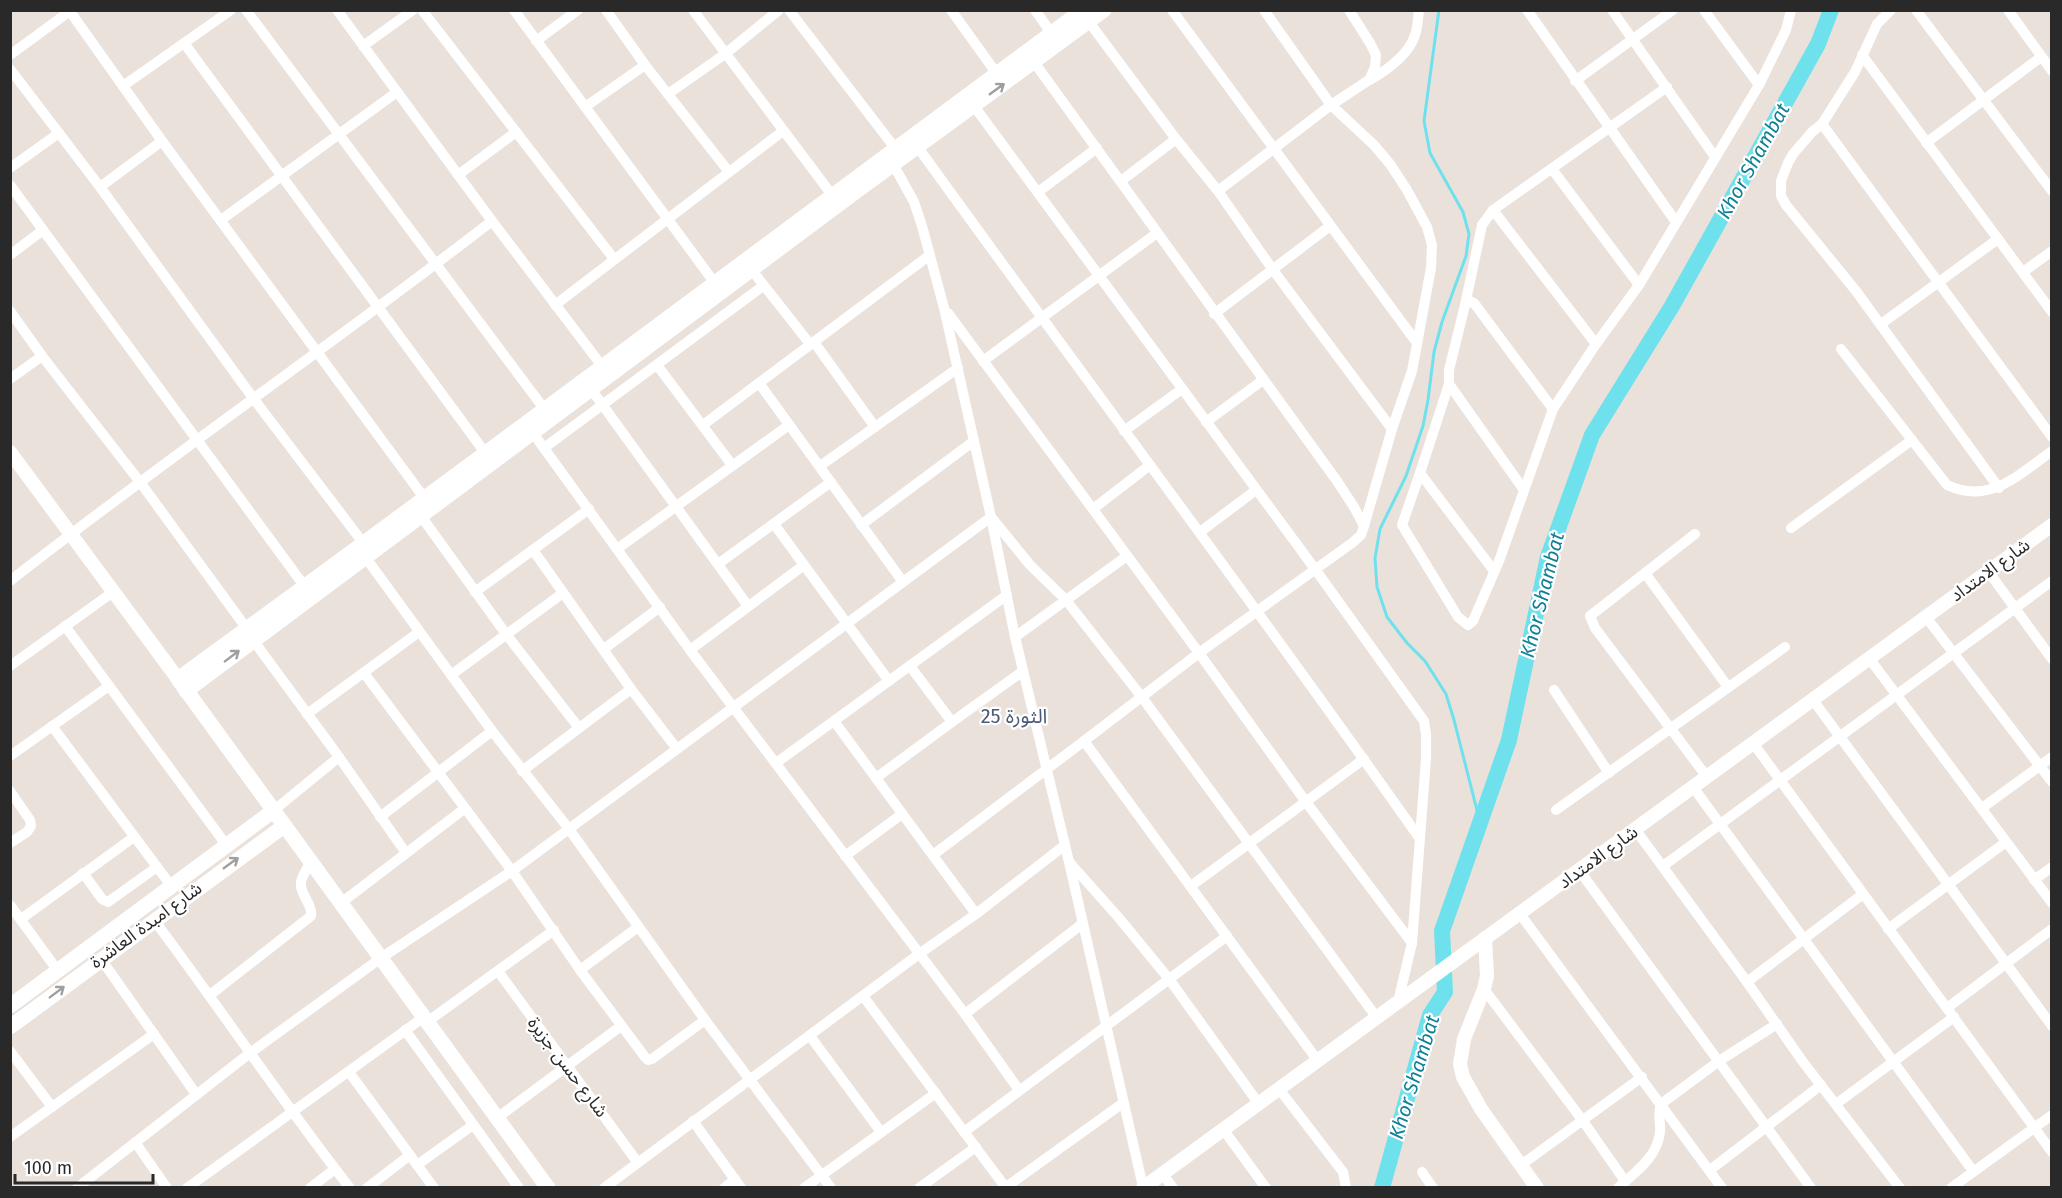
<svg xmlns="http://www.w3.org/2000/svg" width="2062" height="1198" viewBox="0 0 2062 1198" font-family="'Fira Sans','Noto Sans Arabic',sans-serif">
  <rect width="100%" height="100%" fill="#ebe1db"/>
  <g fill="none" stroke-linecap="round" stroke-linejoin="round">
    <polyline stroke="#6fe1ec" stroke-width="3" points="1439,10 1424,121 1430,153 1463,212 1469,234 1466,256 1442,322 1434,352 1428,400 1423,426 1406,476 1380,529 1375,558 1377,587 1387,617 1407,643 1425,661 1446,694 1454,720 1480,822"/>
    <polyline stroke="#6fe1ec" stroke-width="16" points="1382,1188 1430,1015 1445,992 1442,931 1509,740 1548,557 1592,435 1672,306 1818,44 1831,10"/>
    <g stroke="#fff" stroke-width="10">
      <polyline points="69,10 162,141 425,499"/>
      <polyline points="246,10 545,410"/>
      <polyline points="337,10 492,221"/>
      <polyline points="422,10 614,259"/>
      <polyline points="514,10 714,282"/>
      <polyline points="606,10 645,65 729,172"/>
      <polyline points="693,10 832,195"/>
      <polyline points="789,10 895,148"/>
      <polyline points="951,10 997,74"/>
      <polyline points="1035,10 1052,34"/>
      <polyline points="1172,10 1417,343"/>
      <polyline points="1264,10 1331,105 1374,145 1390,164 1407,190 1427,227 1432,245 1431,268 1412,371 1392,429 1364,526"/>
      <polyline points="1527,10 1676,222"/>
      <polyline points="1612,10 1715,157"/>
      <polyline points="1704,10 1759,85"/>
      <polyline points="1891,10 1877,24 1855,72 1822,124 1812,132 1793,154 1788,163 1781,181 1781,196 1786,205 1856,291 1999,488"/>
      <polyline points="1916,10 2052,191"/>
      <polyline points="2008,10 2052,71"/>
      <polyline points="1089,22 1176,139 1218,191 1273,270 1392,429"/>
      <polyline points="536,41 578,10"/>
      <polyline points="184,43 486,454"/>
      <polyline points="363,46 413,10"/>
      <polyline points="10,55 70,11"/>
      <polyline points="1862,55 2052,312"/>
      <polyline points="1034,62 1337,481 1354,507 1364,526 1361,535 1352,543 1199,653 1084,741"/>
      <polyline points="10,69 100,187 253,398 364,544"/>
      <path d="M1370,80c17,-10 39,-25 45,-45 3,-8 3,-17 4,-25"/>
      <polyline points="1575,81 1673,10"/>
      <polyline points="123,86 231,10"/>
      <polyline points="668,94 725,54 779,10"/>
      <polyline points="974,106 1315,569 1424,721 1426,734 1426,759 1412,943 1398,1002"/>
      <polyline points="585,107 645,65"/>
      <polyline points="1822,124 2052,437"/>
      <polyline points="1926,143 2041,57"/>
      <path d="M917,146c167,232 339,459 503,693"/>
      <polyline points="893,164 914,202 922,226 944,308 991,517 1015,637 1069,862 1143,1187"/>
      <polyline points="10,168 59,133"/>
      <polyline points="1552,169 1639,285"/>
      <polyline points="458,175 516,132"/>
      <polyline points="1121,181 1176,139"/>
      <polyline points="10,185 305,587"/>
      <polyline points="100,187 162,141"/>
      <polyline points="1218,191 1331,105 1369,80 1375,67 1376,55 1370,43 1349,10"/>
      <polyline points="1038,192 1097,148"/>
      <polyline points="1493,210 1596,344"/>
      <polyline points="221,220 397,92"/>
      <polyline points="10,255 43,230"/>
      <polyline points="751,269 810,344"/>
      <polyline points="2023,272 2052,251"/>
      <polyline points="555,305 783,131"/>
      <polyline points="1465,305 1482,225 1493,210 1667,87"/>
      <polyline points="10,311 42,356 140,482 247,629"/>
      <polyline points="948,313 1199,653 1306,802 1412,943"/>
      <polyline points="1214,314 1330,226"/>
      <polyline points="1881,324 1998,239"/>
      <polyline points="814,342 875,427"/>
      <path d="M1841,349l106,136c43,20 71,-10 105,-34"/>
      <polyline points="983,361 1157,233"/>
      <polyline points="657,365 732,465"/>
      <polyline points="10,379 42,356"/>
      <polyline points="759,383 903,582"/>
      <polyline points="1449,384 1420,473 1494,571"/>
      <polyline points="591,389 748,606"/>
      <polyline points="1206,422 1263,380"/>
      <polyline points="703,425 930,255"/>
      <polyline points="1124,431 1182,389"/>
      <polyline points="533,433 690,650 965,1014 1019,1090"/>
      <polyline points="544,448 763,286"/>
      <polyline points="820,466 958,368"/>
      <polyline points="1420,473 1402,525 1458,617 1468,625 1473,621 1499,561 1553,409 1596,344 1639,285 1759,85 1786,30 1791,10"/>
      <polyline points="1524,490 1449,384 1449,370 1465,305 1470,301 1474,303 1553,409"/>
      <polyline points="1093,509 1150,465"/>
      <polyline points="421,516 506,634 579,728"/>
      <polyline points="774,524 889,681"/>
      <polyline points="861,525 974,441"/>
      <polyline points="1791,528 1912,440"/>
      <polyline points="1200,532 1256,490"/>
      <polyline points="1695,534 1590,616 1595,628 1707,777"/>
      <polyline points="617,549 789,425"/>
      <polyline points="533,550 631,689 677,749"/>
      <polyline points="366,558 492,731 569,829 705,1020 831,1188"/>
      <polyline points="718,564 831,482"/>
      <polyline points="1988,571 2052,659"/>
      <polyline points="1645,573 1728,687"/>
      <path d="M10,581c158,-124 323,-237 482,-360l110,145"/>
      <polyline points="475,592 589,509"/>
      <polyline points="1926,617 2052,782"/>
      <polyline points="65,626 227,846"/>
      <polyline points="1015,637 1127,556"/>
      <polyline points="253,640 339,757 406,853"/>
      <polyline points="604,649 660,607"/>
      <polyline points="690,650 804,565"/>
      <polyline points="1869,658 2052,903"/>
      <polyline points="10,666 113,592"/>
      <polyline points="910,666 952,722 1023,671"/>
      <polyline points="364,673 512,871 580,970 645,1057 648,1060 652,1059 705,1020"/>
      <polyline points="451,675 563,593"/>
      <polyline points="1554,690 1609,773"/>
      <polyline points="1813,700 2052,1026"/>
      <polyline points="307,714 419,632"/>
      <polyline points="834,721 976,914"/>
      <polyline points="52,726 172,887"/>
      <polyline points="1753,743 2052,1152"/>
      <polyline points="10,756 109,686"/>
      <polyline points="776,763 1007,595"/>
      <polyline points="522,771 631,689"/>
      <polyline points="876,778 952,722"/>
      <polyline points="1693,787 1973,1171"/>
      <polyline points="10,791 30,820 31,826 27,832 10,843"/>
      <polyline points="1982,808 2052,757"/>
      <polyline points="1556,810 1785,647"/>
      <polyline points="273,811 339,757"/>
      <polyline points="380,817 492,731"/>
      <polyline points="1635,829 1747,982 1803,1062 1900,1188"/>
      <polyline points="933,855 1084,741 1318,1061"/>
      <polyline points="845,856 902,814"/>
      <polyline points="1070,863 1119,918 1169,979 1259,1104"/>
      <polyline points="1663,866 2052,581"/>
      <polyline points="1579,870 1811,1188"/>
      <polyline points="83,873 102,899 108,902 157,867"/>
      <polyline points="2034,880 2052,867"/>
      <polyline points="1191,886 1364,759"/>
      <polyline points="341,903 464,809"/>
      <polyline points="10,905 58,971"/>
      <polyline points="1520,914 1722,1188"/>
      <polyline points="21,919 134,837"/>
      <path d="M154,920c66,88 127,180 196,268"/>
      <polyline points="1888,929 2006,842"/>
      <polyline points="101,959 196,1094"/>
      <polyline points="580,970 638,927"/>
      <polyline points="498,971 638,1163"/>
      <polyline points="1747,982 1863,894"/>
      <polyline points="1484,989 1583,1121 1625,1181"/>
      <path d="M210,995l101,-79c2,-12 -12,-22 -10,-34 1,-6 6,-13 9,-19"/>
      <polyline points="863,996 1006,1188"/>
      <polyline points="1947,1008 2052,929"/>
      <polyline points="965,1014 1082,924"/>
      <polyline points="427,1022 554,930"/>
      <polyline points="405,1030 519,1188"/>
      <polyline points="810,1036 881,1132"/>
      <polyline points="10,1051 52,1107"/>
      <polyline points="349,1072 434,1188"/>
      <polyline points="1279,1089 1343,1172 1346,1188"/>
      <polyline points="1836,1104 1954,1017"/>
      <polyline points="497,1118 621,1026"/>
      <polyline points="693,1121 741,1188"/>
      <polyline points="1223,1129 1266,1188"/>
      <polyline points="964,1132 1227,936"/>
      <polyline points="10,1137 154,1034"/>
      <polyline points="135,1142 167,1188"/>
      <polyline points="417,1165 473,1125"/>
      <polyline points="1521,1165 1642,1077"/>
      <polyline points="1710,1170 1821,1085"/>
      <polyline points="1422,1172 1433,1188"/>
      <polyline points="1162,1173 1173,1188"/>
      <polyline points="1006,1187 1123,1103"/>
      <polyline points="77,1188 250,1053 381,958 512,871 991,517 1030,565 1066,600 1141,696 1377,1018"/>
      <polyline points="187,1188 424,1017"/>
      <polyline points="310,1188 335,1169"/>
      <polyline points="367,1188 410,1155"/>
      <polyline points="604,1188 919,954 976,914 1065,845"/>
      <polyline points="724,1188 735,1179"/>
      <polyline points="804,1188 936,1093"/>
      <polyline points="919,1188 976,1147"/>
      <path d="M1618,1188c18,-17 39,-30 42,-56 1,-10 -3,-18 1,-28l58,-43 58,-37"/>
      <polyline points="1951,1188 2052,1115"/>
    </g>
    <g stroke="#fff" stroke-width="14">
      <polyline points="10,452 178,679"/>
      <polyline points="1485,938 1487,976 1484,989 1464,1039 1460,1064 1463,1077 1481,1109 1537,1188"/>
      <polyline points="1143,1188 2052,525"/>
    </g>
    <g stroke="#fff" stroke-width="15">
      <polyline points="186,691 858,190 1104,10"/>
      <polyline points="10,1006 273,811"/>
      <polyline points="10,1027 284,826"/>
      <path d="M548,1188l-370,-509c303,-220 603,-446 905,-669"/>
    </g>
  </g>
  <defs><path id="oneway-shaft" d="M-6 0H5M1.5-3L5.5 0L1.5 3" fill="none" stroke-width="1.6" stroke-linecap="round" stroke-linejoin="round" transform="scale(1.5)"/></defs>
  <g stroke="#9f9f9f">
    <use href="#oneway-shaft" transform="translate(997 89) rotate(-36)"/>
    <use href="#oneway-shaft" transform="translate(232 656) rotate(-37)"/>
    <use href="#oneway-shaft" transform="translate(231 863) rotate(-36)"/>
    <use href="#oneway-shaft" transform="translate(57 992) rotate(-37)"/>
  </g>
  <g text-anchor="middle" stroke-width="4.5" stroke-linejoin="round" paint-order="stroke">
    <g font-size="18" fill="#292929" stroke="#fff">
      <text transform="translate(1990 570) rotate(-36)" y="6">شارع الامتداد</text>
      <text transform="translate(1598 857) rotate(-36)" y="6">شارع الامتداد</text>
      <text transform="translate(146 925) rotate(-36)" y="6">شارع امبدة العاشرة</text>
      <text transform="translate(568 1067) rotate(53)" y="6">شارع حسن جزيرة</text>
    </g>
    <g font-size="20" font-style="italic" fill="#108096" stroke="#fff">
      <text transform="translate(1753 161) rotate(-61)" y="7">Khor Shambat</text>
      <text transform="translate(1542 595) rotate(-76)" y="7">Khor Shambat</text>
      <text transform="translate(1414 1077) rotate(-73)" y="7">Khor Shambat</text>
    </g>
    <g font-size="20" fill="#4a5b79" stroke="#fff">
      <text x="1014" y="723">الثورة 25</text>
    </g>
  </g>
  <rect width="2062" height="1198" fill="none" stroke="#292929" stroke-width="24"/>
  <path d="M15 1174v9h138v-9" fill="none" stroke="#292929" stroke-width="3"/>
  <text x="24" y="1174" font-size="18" fill="#292929" stroke="#ffffff" stroke-width="4.5" paint-order="stroke">100 m</text>
</svg>
